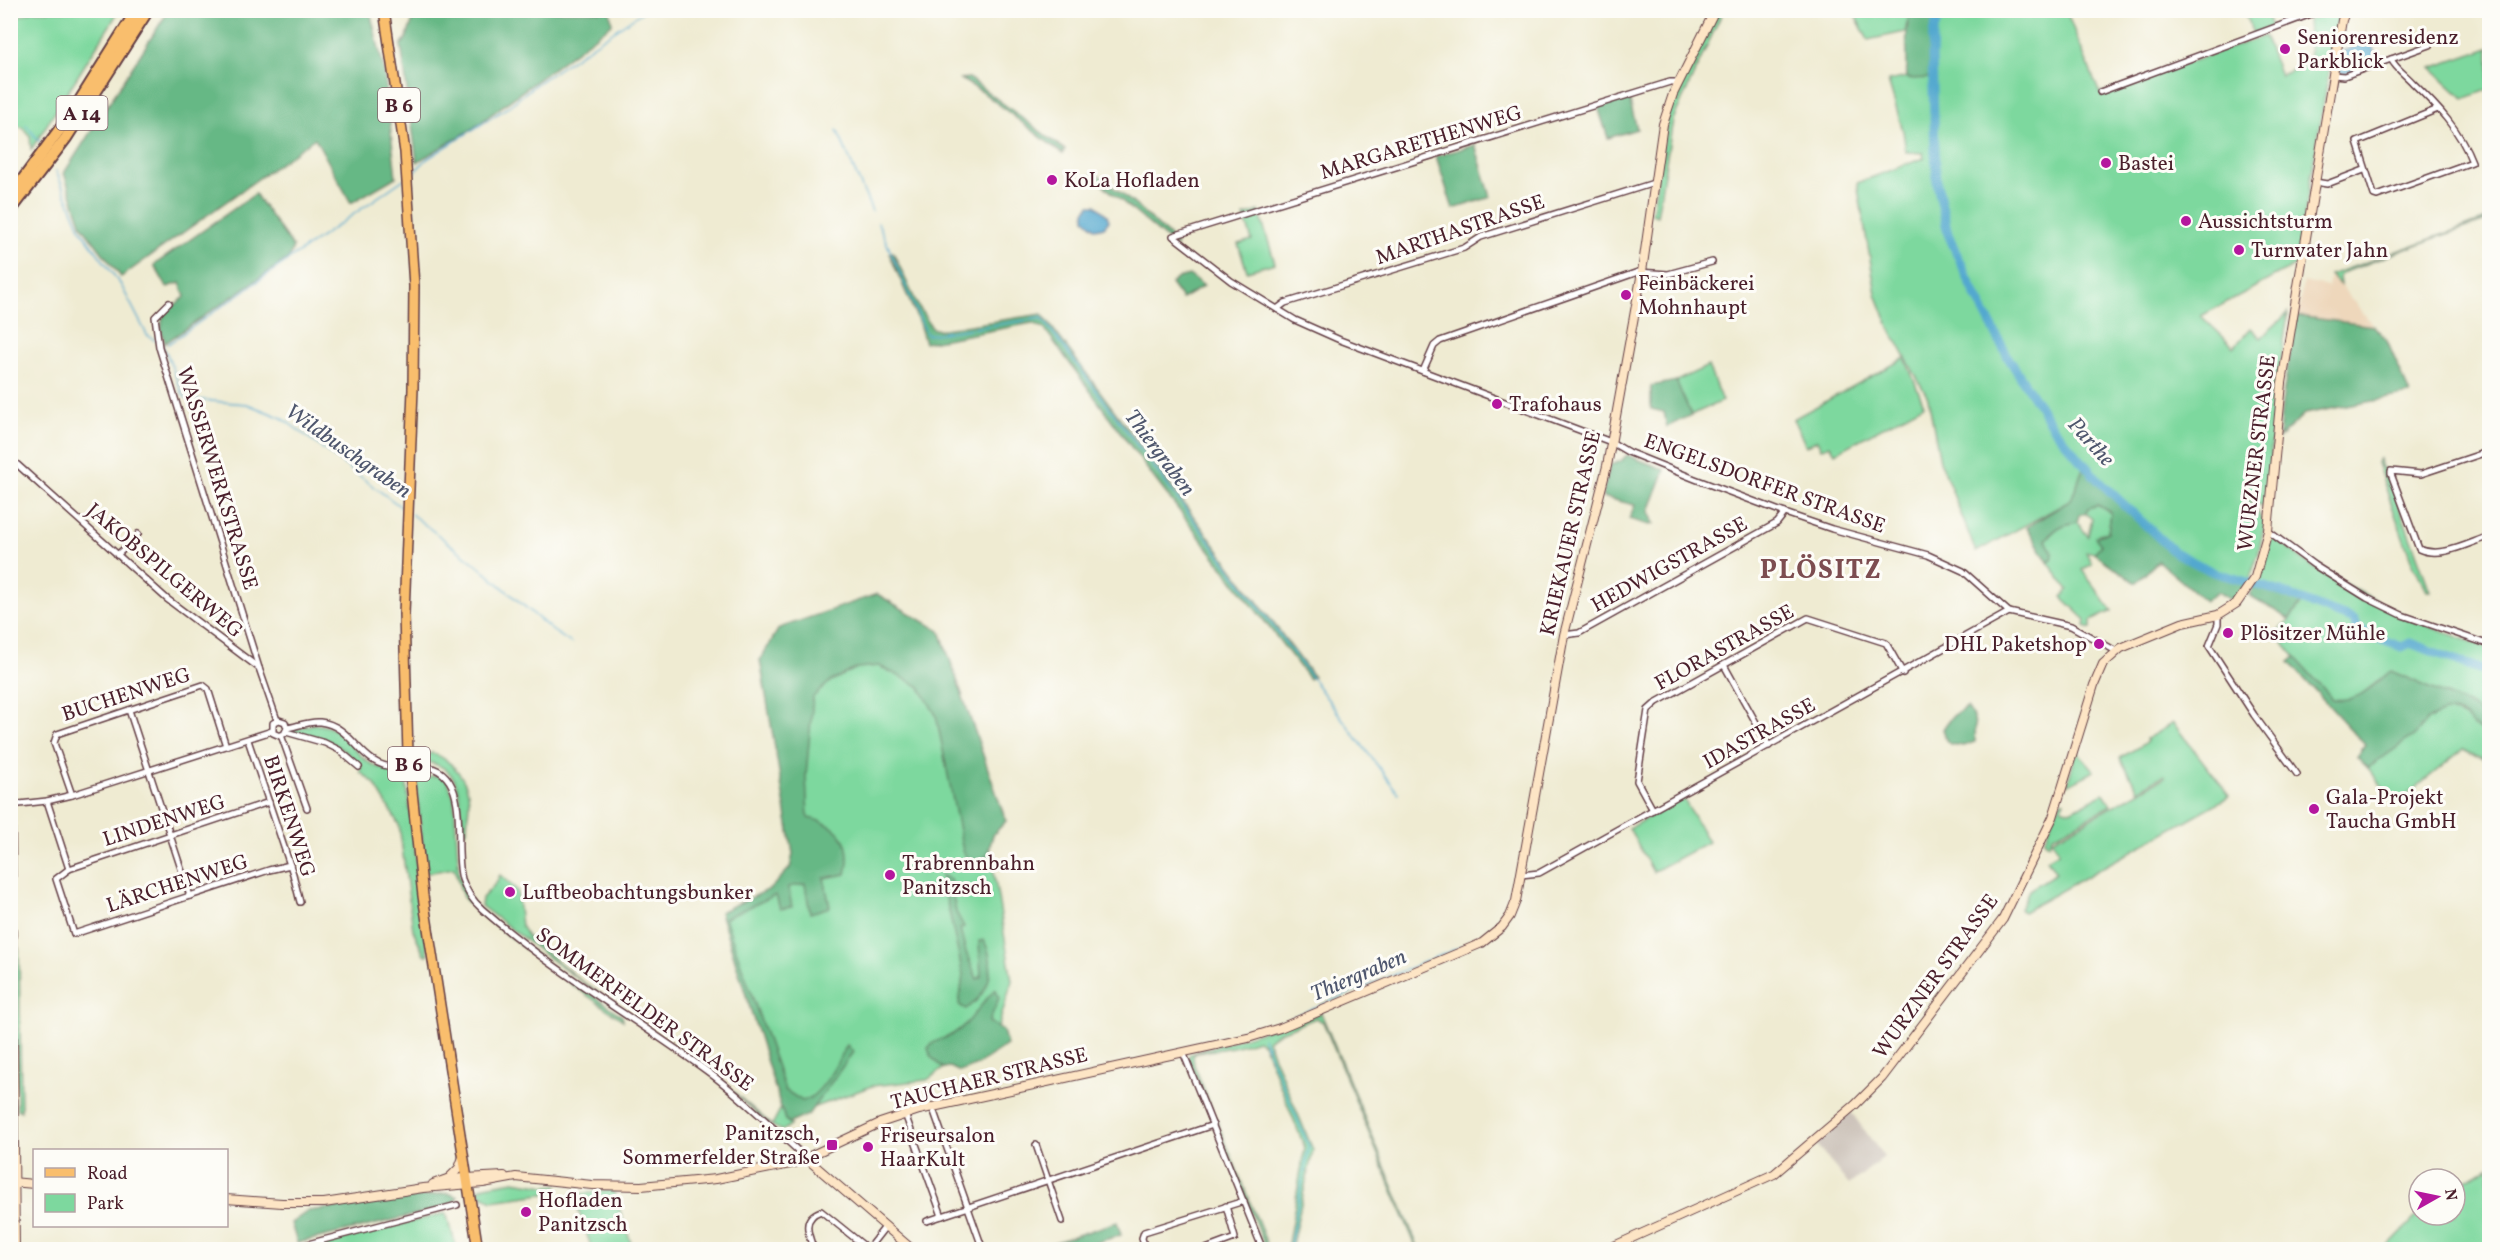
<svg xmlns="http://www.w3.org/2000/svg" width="2500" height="1260" viewBox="0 0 2500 1260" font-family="Vollkorn,serif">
  <rect width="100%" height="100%" fill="#fdfcf7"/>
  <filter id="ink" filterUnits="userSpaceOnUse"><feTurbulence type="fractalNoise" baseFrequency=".0167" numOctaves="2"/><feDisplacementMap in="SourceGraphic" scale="12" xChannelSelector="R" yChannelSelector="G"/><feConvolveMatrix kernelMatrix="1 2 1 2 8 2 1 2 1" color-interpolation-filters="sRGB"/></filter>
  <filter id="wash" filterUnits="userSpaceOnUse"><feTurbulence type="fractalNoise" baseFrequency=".008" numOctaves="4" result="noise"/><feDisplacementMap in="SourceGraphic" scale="24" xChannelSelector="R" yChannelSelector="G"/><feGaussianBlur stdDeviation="1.35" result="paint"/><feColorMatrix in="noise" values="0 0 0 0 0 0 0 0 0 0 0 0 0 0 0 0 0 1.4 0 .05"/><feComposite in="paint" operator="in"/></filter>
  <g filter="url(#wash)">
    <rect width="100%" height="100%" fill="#efebd2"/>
    <polygon fill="#eed7bb" points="2330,275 2340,285 2374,326 2298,316 2303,282 2328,287"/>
    <polygon fill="#ccc2b9" points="1851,1112 1884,1157 1849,1185 1815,1143"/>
    <g fill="#7dd89e" stroke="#647c64" stroke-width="1.5">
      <polygon points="102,11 119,11 31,150 30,136 22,127 11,126 11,19 33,11"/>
      <polygon points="1717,11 1723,11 1673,120 1657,216 1652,214 1668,110"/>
      <polygon points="1853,11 1910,11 1905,32 1868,40"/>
      <polygon points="1941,11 2066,11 2100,94 2264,36 2280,75 2310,64 2308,20 2335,11 2339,13 2296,265 2201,316 2234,347 2251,328 2261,338 2288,313 2275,402 2266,509 2245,497 2265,523 2258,555 2249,581 2199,567 2174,551 2084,466 2074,493 2068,502 1976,552 1940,461 1928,398 1889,327 1876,294 1857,183 1924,158 1923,153 1906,152 1903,131 1888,81 1907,77 1908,79 1933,77 1933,36"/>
      <polygon points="2243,11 2265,11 2271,27 2253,33"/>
      <polygon points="2489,48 2489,89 2464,99 2431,68"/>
      <polygon points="1259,211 1275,263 1247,271 1238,244 1252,240 1244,216"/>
      <polygon points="2489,218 2489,220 2432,239 2345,272 2339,276 2340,285 2330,275"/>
      <polygon points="1905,358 1924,405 1835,453 1830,445 1821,449 1817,440 1806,446 1793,419"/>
      <polygon points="1708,366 1722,401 1691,415 1676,381"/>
      <polygon points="2379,458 2380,466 2386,471 2430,591 2427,591 2411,560 2377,463"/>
      <polygon points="2097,505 2111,513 2108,532 2098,534 2101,545 2095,552 2086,552 2092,564 2082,570 2112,611 2091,621 2091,629 2085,627 2086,620 2062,597 2068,590 2048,562 2052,560 2046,540 2059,526 2077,522 2088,536 2092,519 2085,513 2088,508"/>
      <polygon points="2271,539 2278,540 2313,567 2419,623 2489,648 2489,718 2462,702 2391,671 2358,697 2346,701 2333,699 2320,688 2277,635 2302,603 2313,604 2258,582"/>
      <polygon points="921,657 983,808 1012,981 997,1031 927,1080 872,1086 790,1116 721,915 771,892 801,859 791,707 833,663"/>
      <path d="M2444,712c23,1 27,12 45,24v26l-26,-13 -67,55 -28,-36 48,-34 11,-14z"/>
      <polygon points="2173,723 2230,796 2023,912 2020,909 2029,890 2056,873 2047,859 2059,852 2052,840 2165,777 2164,775 2138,790 2120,758 2147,742 2146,739"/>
      <path d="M313,724c35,2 35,27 60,41 10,5 22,5 32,6l23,184 -4,-1 -11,-24 -14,-105 -25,-42 -14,-11 1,-6c-18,-19 -43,-35 -70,-32v-3z"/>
      <polygon points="2077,751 2095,771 2067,785"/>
      <path d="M432,753c19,6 37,27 37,48 0,9 -2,19 -2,29l-2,2 -3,-1c-2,-36 0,-71 -47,-69l1,-5z"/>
      <polygon points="441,775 448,782 454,798 459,875 466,894 479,910 552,967 622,1016 623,1020 572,985 475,910 463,897 454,868 426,873 416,785 419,778"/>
      <polygon points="2104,793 2111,805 2052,837 2049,845 2044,840 2061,801 2064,801 2062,808 2071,811"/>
      <polygon points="1683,798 1708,842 1653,872 1629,828"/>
      <polygon points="500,875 517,890 521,926 528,937 579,979 715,1076 772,1125 781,1108 785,1120 791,1125 782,1131 767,1123 712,1074 557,964 481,906 482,898 497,882"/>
      <polygon points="15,949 19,949 21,1111 17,1109"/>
      <polygon points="1321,1013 1419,1249 1417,1249 1323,1022 1316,1018 1280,1032 1267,1040 1313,1150 1291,1249 1287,1249 1305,1148 1263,1043 1258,1040 1233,1047 1196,1053 1193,1056 1194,1065 1269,1249 1266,1249 1188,1058 1190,1054"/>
      <polygon points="2489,1166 2489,1249 2385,1249 2419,1214 2455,1215 2455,1187"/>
      <polygon points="514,1181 546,1186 557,1185 558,1188 550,1193 492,1201 476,1191 485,1186"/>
      <polygon points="613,1190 633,1249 592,1249 573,1195"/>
      <polygon points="446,1213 457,1249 297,1250"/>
    </g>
    <g fill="#66b885" stroke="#586c58" stroke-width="1.5">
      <polygon points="169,10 370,11 384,70 396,177 351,203 315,138 121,277 82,226 64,173"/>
      <polygon points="416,11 610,11 612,24 472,129 417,162 401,45 406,39"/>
      <path d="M1910,11h31l-8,25v42l-25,1c-3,-6 -1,-8 -1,-14 0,-21 -2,-33 3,-54z"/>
      <polygon points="969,78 1065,150 1063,154 981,91 960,79"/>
      <polygon points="1629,98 1637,129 1608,138 1598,107"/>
      <polygon points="1475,145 1491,197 1453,209 1436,156"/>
      <polygon points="1095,173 1132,202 1176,242 1176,247 1091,175"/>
      <polygon points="255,194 293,247 290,257 165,343 161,330 163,314 185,297 180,283 167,287 154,265"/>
      <polygon points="893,252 917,304 932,328 938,330 1042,314 1313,676 1309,679 1154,478 1044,328 1032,323 925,343 919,323 889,253"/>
      <polygon points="1189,275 1204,286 1182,299 1171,284 1178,278"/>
      <polygon points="2296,316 2374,326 2387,341 2410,394 2304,414 2279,438 2282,402"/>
      <polygon points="1676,381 1691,415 1667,427 1664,412 1651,409 1651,386"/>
      <polygon points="1627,455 1665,470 1649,511 1654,524 1650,525 1629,519 1635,505 1602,497 1610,465 1621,461"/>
      <path d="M2084,465l90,86 25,16 26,10 22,6 -15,18 -14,-9 -13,9 -47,-40 -22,22 -44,-31h3l6,-7 -6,-8 13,-5 3,-19 -13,-8 -10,3 -3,5 -6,2 -2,7c-14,2 -22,6 -31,18l7,14 -1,6 -4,2 -21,-35 41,-25 6,-9z"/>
      <polygon points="2254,587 2260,588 2302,603 2289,619 2249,595"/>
      <path d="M877,594l63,37 66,190 -13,14 -6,21 -12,6 -8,-4 -4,-7 -27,-136 -17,-29 -40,-20 -22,2 -26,13 -18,16 -7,79 2,42c31,6 46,24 38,56l-22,4 6,29 -20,6 -5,-29 -17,3 4,20 -12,2 -4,-14 -51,23 60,172 17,11c19,-4 36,-39 45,-56l6,7 -45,63 -18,8 -5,-3 -65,-208 50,-23 20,-21 3,-14 -33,-194 19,-32z"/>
      <path d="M2295,657l38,42c27,4 38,-13 58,-28l71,31 27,16v18l-16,-10 -7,-9 -7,-4 -15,-1 -17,8 -11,14 -48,34 -11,-11 8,-12 -76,-83z"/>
      <path d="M1967,707c9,11 9,20 8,35l-12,4 -13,-2 -4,-4 -3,-11 8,-12z"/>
      <path d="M941,875l9,4 6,33 8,15 -4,2 6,23 11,27 4,-2 -2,-36 5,-1c13,26 7,52 -18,69l-7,-4 4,-30z"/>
      <path d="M996,989l3,9 -10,24 14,9 4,14 -30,20 -17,7 -10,-5 -7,1 -12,-11 -3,-9c10,-11 14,-7 25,-14 19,-11 27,-31 43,-45z"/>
      <polygon points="448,1193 458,1197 452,1204 444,1208 297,1243 291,1223 308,1211"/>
      <polygon points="1117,1222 1121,1235 1075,1249 1035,1249"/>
    </g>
    <g fill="#53a8cf" stroke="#4e647d" stroke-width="1.5">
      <polygon points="2371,40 2379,61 2343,74 2338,72 2340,52"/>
      <polygon points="1090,205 1096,205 1107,215 1109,221 1104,227 1096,229 1085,219 1085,211"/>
    </g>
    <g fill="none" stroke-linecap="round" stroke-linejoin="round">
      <g stroke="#53a8cf" stroke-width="1.5">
        <polyline points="26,125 40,142"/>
        <polyline points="837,130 872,211"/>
        <polyline points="56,171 81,230 121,285 147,335 156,341"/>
        <polyline points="411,175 427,159 508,107 536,84 645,10"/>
        <polyline points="878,223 927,335 1042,318 1398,793"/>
        <polyline points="161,343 167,354 183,395 188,399 247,404 282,418 405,510"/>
        <polyline points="168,344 404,179"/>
        <polyline points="411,514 477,565 553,631 571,643"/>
        <polyline points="1264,1029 1468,944"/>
        <polyline points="1263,1038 1309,1147 1289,1250"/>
      </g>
      <polyline stroke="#53a8cf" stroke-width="9" points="1941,10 1933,33 1932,55 1935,151 1937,183 1948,234 1976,296 2009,359 2054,429 2097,479 2174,552 2213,572 2278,591 2354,620 2356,627 2374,637 2402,647 2410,643 2490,673"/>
    </g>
  </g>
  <g filter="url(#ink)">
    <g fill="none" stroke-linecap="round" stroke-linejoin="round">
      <g stroke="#633e44" stroke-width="8">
        <g id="street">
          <path d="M2391,59c5,10 15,16 22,24 24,23 47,47 59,79l-95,34 -3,-1 -17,-53 81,-33"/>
          <polyline points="2333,75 2344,76 2430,45"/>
          <polyline points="1678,82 1670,82 1173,236 1231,281 1295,320 1340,340 1611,442 1628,452 1695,479 1785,513 1832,529 1928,555 1963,571 2009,612 2071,626 2116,651"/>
          <polyline points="2100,92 2322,10"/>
          <polyline points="2315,182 2327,184 2364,170"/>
          <polyline points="169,303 155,317 159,347 259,668"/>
          <polyline points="1277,309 1285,303 1464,248 1481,237 1654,183"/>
          <polyline points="1423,371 1434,346 1440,341 1638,272 1668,274 1712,262"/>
          <path d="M2490,451l-69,23 -30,-3v3l28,75c22,10 49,-6 71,-13"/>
          <polyline points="10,458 167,599 259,668 277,720"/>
          <polyline points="2268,531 2314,565 2367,598 2402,615 2490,645"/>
          <polyline points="117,555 135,539 138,534"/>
          <polyline points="2218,615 2218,624 2209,646 2254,715 2297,774"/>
          <polyline points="1564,635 1579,633 1777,523 1785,513"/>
          <polyline points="1724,665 1769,746"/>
          <polyline points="129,710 190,896"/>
          <path d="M287,728l-2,-6 -6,-2 -6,3v10l7,3 4,-2 3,-6c11,-2 22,-7 33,-6 35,4 39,45 76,45"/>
          <polyline points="286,732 325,743 339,750 359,767"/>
          <polyline points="281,735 307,808"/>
          <polyline points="248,740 293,874 300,902"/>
          <path d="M423,766c51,5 29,79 39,113 4,12 11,22 20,30 70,62 153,109 229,165 33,25 64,56 95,84"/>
          <polyline points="72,795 54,743 57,734 203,685 208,689 226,746"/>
          <polyline points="47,801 69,869 56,879 74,934 269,870 290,865"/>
          <polyline points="10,805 47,801 72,795 272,731"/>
          <polyline points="1653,810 1637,781 1648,710 1657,702 1808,618 1886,643 1903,673"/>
          <polyline points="69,869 269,802"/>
          <polyline points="1521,875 1539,873 2009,612"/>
          <polyline points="1183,1052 1263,1250"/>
          <polyline points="932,1106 983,1250"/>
          <polyline points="905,1114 942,1216"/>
          <polyline points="1036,1145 1062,1221"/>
          <polyline points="927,1221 1213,1125"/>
          <polyline points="285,1250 457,1205"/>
          <path d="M814,1250c-6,-16 -13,-32 7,-39l47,38"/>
          <polyline points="867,1250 885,1227"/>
          <polyline points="1145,1250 1142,1238 1144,1232 1244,1201"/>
          <polyline points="1203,1250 1235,1238 1226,1206"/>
        </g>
      </g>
      <g stroke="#633e44" stroke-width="10">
        <g id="secondary">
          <polyline points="10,705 15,1250"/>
          <polyline points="806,1158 913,1250"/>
          <polyline points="449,1178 459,1168 463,1157"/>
          <polyline points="12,1182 34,1184"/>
          <polyline points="433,1184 447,1179 504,1176"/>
          <polyline points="226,1199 282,1203 324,1203 423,1188 483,1183 516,1177 592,1185 641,1186 716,1179 795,1163 880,1123 919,1110 1248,1038 1280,1028 1482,943 1502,927 1510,916 1516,901 1564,635 1607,466 1642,272 1663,124 1673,94 1715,10"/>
          <polyline points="1605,1250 1774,1174 1855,1105 1882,1078 2003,919 2053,817 2094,685 2103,664 2121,648 2182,623 2218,615 2237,603 2255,577 2268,531 2282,383 2342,20 2346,10"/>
        </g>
      </g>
      <g stroke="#633e44" stroke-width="12">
        <polyline id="primary" points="384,10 405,152 414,286 413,389 404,614 408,754 423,896 478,1250"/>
      </g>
      <g stroke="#633e44" stroke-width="14">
        <g id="highway">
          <polyline points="10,197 74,110 137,10"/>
          <polyline points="10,211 66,138 148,10"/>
        </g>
      </g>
      <use href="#street" stroke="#fff" stroke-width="5"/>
      <use href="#secondary" stroke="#fde5c5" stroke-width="8"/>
      <use href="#primary" stroke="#f9be6d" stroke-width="9"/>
      <use href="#highway" stroke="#f9be6d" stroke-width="10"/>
      <g stroke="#633e44" stroke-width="8" stroke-linecap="butt">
        <polyline id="street-bridge" points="396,767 423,766"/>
      </g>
      <use href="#street-bridge" stroke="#fff" stroke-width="5"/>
    </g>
  </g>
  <g fill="#b5179e" stroke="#fdfcf7" stroke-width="2">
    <circle cx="2285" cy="49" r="6"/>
    <circle cx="2106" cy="163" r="6"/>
    <circle cx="1052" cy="180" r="6"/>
    <circle cx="2186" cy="221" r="6"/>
    <circle cx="2239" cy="250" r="6"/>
    <circle cx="1626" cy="295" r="6"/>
    <circle cx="1497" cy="404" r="6"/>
    <circle cx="2228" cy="633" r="6"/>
    <circle cx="2099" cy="644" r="6"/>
    <circle cx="2314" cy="809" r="6"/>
    <circle cx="890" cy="875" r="6"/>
    <circle cx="510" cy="892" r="6"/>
    <rect x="826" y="1139" width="12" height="12" rx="3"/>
    <circle cx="868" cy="1147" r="6"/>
    <circle cx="526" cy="1212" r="6"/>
  </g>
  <g text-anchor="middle" stroke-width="6" stroke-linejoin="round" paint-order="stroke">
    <g fill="#fdfcf7" stroke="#806168" stroke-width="1.5">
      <rect x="378" y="88" width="42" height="34" rx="4.5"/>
      <rect x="56.5" y="96" width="51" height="34" rx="4.5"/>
      <rect x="388" y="747" width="42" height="34" rx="4.5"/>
    </g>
    <g font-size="20" font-weight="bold" fill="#4a1f2b">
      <text x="399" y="112">B 6</text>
      <text x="82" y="120">A 14</text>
      <text x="409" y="771">B 6</text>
    </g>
    <g font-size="21" fill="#4a1f2b" stroke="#fdfcf7" text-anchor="start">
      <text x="2297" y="44">Seniorenresidenz<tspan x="2297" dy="24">Parkblick</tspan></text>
      <text x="2118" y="170">Bastei</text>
      <text x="1064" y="187">KoLa Hofladen</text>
      <text x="2198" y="228">Aussichtsturm</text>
      <text x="2251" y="257">Turnvater Jahn</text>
      <text x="1638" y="290">Feinbäckerei<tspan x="1638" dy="24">Mohnhaupt</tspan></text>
      <text x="1509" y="411">Trafohaus</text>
      <text x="2240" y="640">Plösitzer Mühle</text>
      <text x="2087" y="651" text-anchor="end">DHL Paketshop</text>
      <text x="2326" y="804">Gala-Projekt<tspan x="2326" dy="24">Taucha GmbH</tspan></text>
      <text x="902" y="870">Trabrennbahn<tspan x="902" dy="24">Panitzsch</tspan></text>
      <text x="522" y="899">Luftbeobachtungsbunker</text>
      <text x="820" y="1140" text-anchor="end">Panitzsch,<tspan x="820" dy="24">Sommerfelder Straße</tspan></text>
      <text x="880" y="1142">Friseursalon<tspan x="880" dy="24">HaarKult</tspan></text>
      <text x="538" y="1207">Hofladen<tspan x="538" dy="24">Panitzsch</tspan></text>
    </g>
    <g font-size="21" fill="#4a1f2b" stroke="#fdfcf7">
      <text transform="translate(1421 142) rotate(-17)" y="7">MARGARETHENWEG</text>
      <text transform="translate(1460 229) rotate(-19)" y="7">MARTHASTRASSE</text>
      <text transform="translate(2256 453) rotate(-83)" y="7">WURZNER STRASSE</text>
      <text transform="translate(218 478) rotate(73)" y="7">WASSERWERKSTRASSE</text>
      <text transform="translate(1765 483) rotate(20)" y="7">ENGELSDORFER STRASSE</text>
      <text transform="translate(1570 533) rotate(-77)" y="7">KRIEKAUER STRASSE</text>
      <text transform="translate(1669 564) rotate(-29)" y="7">HEDWIGSTRASSE</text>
      <text transform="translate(165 570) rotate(40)" y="7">JAKOBSPILGERWEG</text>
      <text transform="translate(1724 647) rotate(-29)" y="7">FLORASTRASSE</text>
      <text transform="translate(126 694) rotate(-18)" y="7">BUCHENWEG</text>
      <text transform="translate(1759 733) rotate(-29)" y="7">IDASTRASSE</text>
      <text transform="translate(290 816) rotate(72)" y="7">BIRKENWEG</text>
      <text transform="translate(164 820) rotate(-18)" y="7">LINDENWEG</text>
      <text transform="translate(177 883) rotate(-18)" y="7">LÄRCHENWEG</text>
      <text transform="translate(1935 976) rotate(-54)" y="7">WURZNER STRASSE</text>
      <text transform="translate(645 1009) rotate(36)" y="7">SOMMERFELDER STRASSE</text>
      <text transform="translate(989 1078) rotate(-14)" y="7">TAUCHAER STRASSE</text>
    </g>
    <g font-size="22" font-style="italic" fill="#4e566d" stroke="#fdfcf7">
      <text transform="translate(2092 441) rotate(48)" y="8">Parthe</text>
      <text transform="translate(349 450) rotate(35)" y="8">Wildbuschgraben</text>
      <text transform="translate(1161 452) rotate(53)" y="8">Thiergraben</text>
      <text transform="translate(1358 974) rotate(-23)" y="8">Thiergraben</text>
    </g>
    <g font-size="27" font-weight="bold" letter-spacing="1.5" fill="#7d4d50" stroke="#fdfcf7">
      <text x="1821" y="578">PLÖSITZ</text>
    </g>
  </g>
  <rect width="2500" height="1260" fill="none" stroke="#fdfcf7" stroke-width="36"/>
  <rect x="33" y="1149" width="195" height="78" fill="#fdfcf7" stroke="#b5a4a5" stroke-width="1.5"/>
  <rect x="45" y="1168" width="30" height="9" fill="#f9be6d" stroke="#b5a4a5" stroke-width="1.5"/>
  <text x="87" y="1179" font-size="18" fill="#4a1f2b">Road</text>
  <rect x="45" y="1194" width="30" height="18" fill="#7dd89e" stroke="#b5a4a5" stroke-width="1.5"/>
  <text x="87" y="1209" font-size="18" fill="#4a1f2b">Park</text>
  <g transform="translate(2437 1197) rotate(81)"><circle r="28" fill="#fdfcf7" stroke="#b5a4a5" stroke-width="1.5"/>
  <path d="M0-4.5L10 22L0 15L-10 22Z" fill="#b5179e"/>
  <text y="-9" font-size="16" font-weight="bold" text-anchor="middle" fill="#4a1f2b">N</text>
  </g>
</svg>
